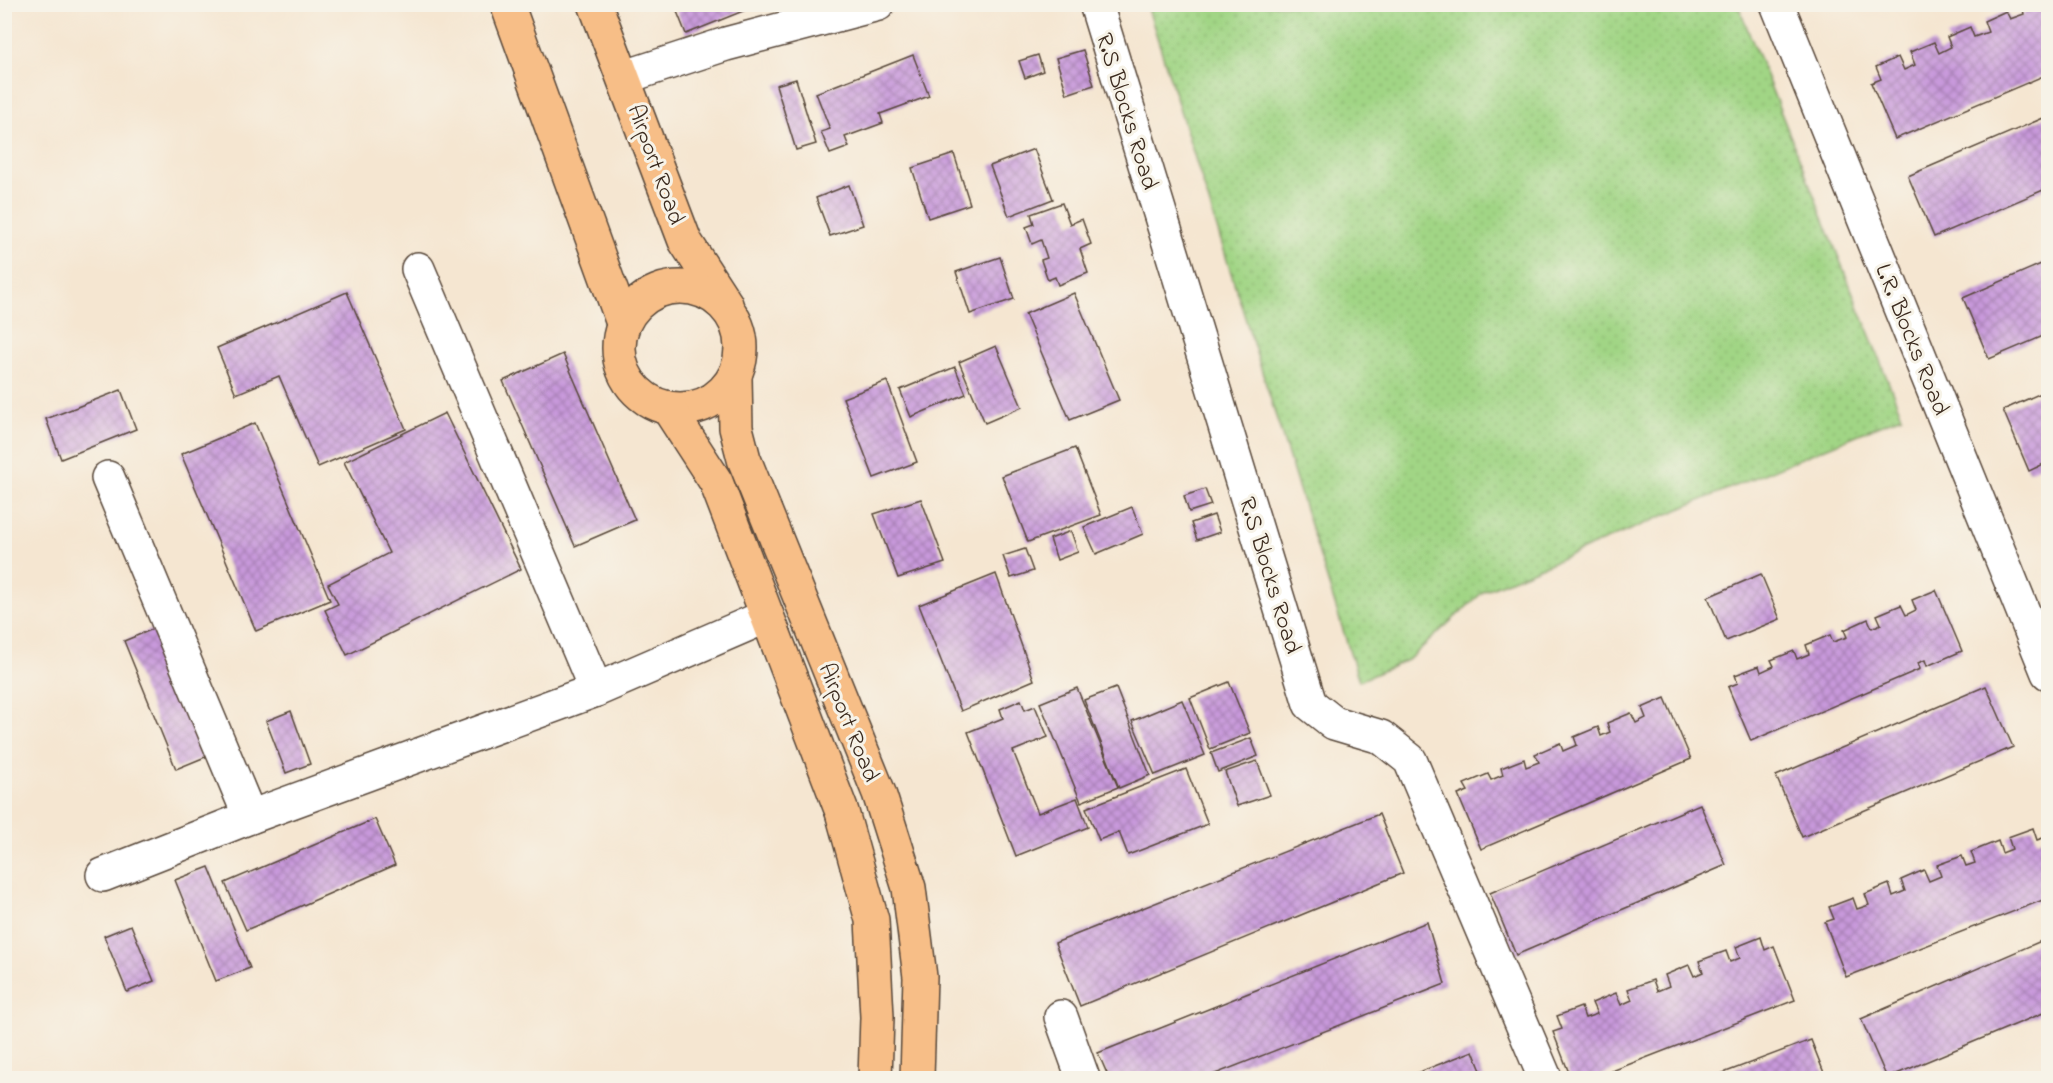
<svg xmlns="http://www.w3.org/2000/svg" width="2053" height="1083" viewBox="0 0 2053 1083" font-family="'Indie Flower',sans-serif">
  <defs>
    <pattern id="grass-dots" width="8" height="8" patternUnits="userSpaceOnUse" patternTransform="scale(1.5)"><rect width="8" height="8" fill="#a1d585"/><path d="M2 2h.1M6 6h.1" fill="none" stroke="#8cb772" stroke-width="1.8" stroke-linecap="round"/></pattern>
    <pattern id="building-cross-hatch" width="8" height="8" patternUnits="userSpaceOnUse" patternTransform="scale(1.5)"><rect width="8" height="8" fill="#c899db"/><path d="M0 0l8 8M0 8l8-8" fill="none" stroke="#a47db1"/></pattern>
  </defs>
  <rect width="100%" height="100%" fill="#f7f3e8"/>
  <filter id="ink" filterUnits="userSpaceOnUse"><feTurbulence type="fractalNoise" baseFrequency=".0167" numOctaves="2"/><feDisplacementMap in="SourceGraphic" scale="12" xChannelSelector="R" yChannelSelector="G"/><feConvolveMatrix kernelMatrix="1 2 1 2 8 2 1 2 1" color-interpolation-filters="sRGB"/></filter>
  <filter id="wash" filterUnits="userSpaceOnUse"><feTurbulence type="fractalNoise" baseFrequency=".008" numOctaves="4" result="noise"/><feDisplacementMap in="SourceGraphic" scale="24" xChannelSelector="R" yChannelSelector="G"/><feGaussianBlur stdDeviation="1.35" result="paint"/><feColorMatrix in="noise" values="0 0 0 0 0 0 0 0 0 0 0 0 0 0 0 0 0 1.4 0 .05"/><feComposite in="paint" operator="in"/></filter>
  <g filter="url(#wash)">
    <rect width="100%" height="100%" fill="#f5e6d1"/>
    <polygon fill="url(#grass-dots)" stroke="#6e8052" stroke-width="1.5" points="1147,5 1738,5 1902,416 1484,591 1408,660 1359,681"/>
    <g id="blocks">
      <g fill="url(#building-cross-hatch)">
        <polygon points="674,4 758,4 758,5 686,34"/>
        <polygon points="2022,4 2048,4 2048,74 1895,139 1871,83 1881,79 1876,67 1898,57 1904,70 1915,65 1910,52 1934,42 1939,53 1951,47 1947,37 1970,27 1974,37 1988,32 1984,21 2006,11 2010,19 2024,14"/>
        <polygon points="1083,50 1094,85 1067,94 1056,58"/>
        <polygon points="913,55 929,96 880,114 883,123 845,137 849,147 830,154 821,132 830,129 816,93"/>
        <polygon points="1038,55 1043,71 1025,78 1019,61"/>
        <polygon points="796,79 816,144 796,150 776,85"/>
        <polygon points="2048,116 2048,188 1934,237 1908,176"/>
        <polygon points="1034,149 1053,199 1009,216 990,166"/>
        <polygon points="954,154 970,204 928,218 912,168"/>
        <polygon points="849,185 863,225 830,236 816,198"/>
        <polygon points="1062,203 1070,224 1082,219 1091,244 1080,249 1088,273 1058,285 1055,277 1048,280 1041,260 1047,258 1041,240 1032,244 1026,227 1034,224 1031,214"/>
        <polygon points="1000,257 1014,299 970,314 956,272"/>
        <polygon points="2048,261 2048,334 1989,359 1963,298"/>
        <polygon points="347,292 406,429 318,467 279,376 236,394 217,348"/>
        <polygon points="1074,293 1119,400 1070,420 1025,314"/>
        <polygon points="996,346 1022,407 985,423 959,362"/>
        <polygon points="563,354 635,520 575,546 503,381"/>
        <polygon points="955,367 966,394 911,417 900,390"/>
        <polygon points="887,381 917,462 874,478 843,398"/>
        <polygon points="121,390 136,429 61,459 46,419"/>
        <polygon points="2048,390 2048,462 2029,471 2003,410"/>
        <polygon points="445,413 521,569 347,655 325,610 338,604 328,584 389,553 344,462"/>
        <polygon points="255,423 330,600 256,631 181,454"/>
        <polygon points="1075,448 1101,515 1028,542 1002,476"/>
        <polygon points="1205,489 1211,505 1189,512 1184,496"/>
        <polygon points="921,499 945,563 898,578 874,514"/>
        <polygon points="1132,507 1143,534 1096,554 1084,527"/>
        <polygon points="1214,515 1220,532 1197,540 1191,523"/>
        <polygon points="1071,531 1078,552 1057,560 1050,539"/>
        <polygon points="1025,549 1033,571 1011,578 1003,556"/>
        <polygon points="996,574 1034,680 961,711 919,605"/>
        <polygon points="1761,574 1780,619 1726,641 1708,597"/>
        <polygon points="1936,590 1962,651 1927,666 1925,660 1918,663 1920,669 1751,741 1728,687 1738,683 1735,675 1759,666 1761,672 1774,666 1771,660 1794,651 1797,659 1809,654 1806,645 1830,635 1833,642 1847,637 1844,630 1868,619 1872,628 1881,624 1877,615 1901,605 1906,615 1916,610 1912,600"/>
        <polygon points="158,627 210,755 176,769 124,641"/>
        <polygon points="1229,682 1250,733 1210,749 1190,698"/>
        <polygon points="1986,686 2013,747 1802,837 1776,776"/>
        <polygon points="1077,688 1118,787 1081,802 1040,703"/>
        <polygon points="1116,688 1150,775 1119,788 1084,700"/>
        <polygon points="1665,698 1691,759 1481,849 1458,795 1468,791 1464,784 1488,774 1491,780 1503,775 1501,768 1524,759 1526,767 1539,762 1535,754 1560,743 1563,751 1577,745 1574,737 1598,727 1601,736 1610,732 1607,723 1631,713 1636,723 1646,718 1642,708"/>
        <polygon points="1021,700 1025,710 1035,706 1048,737 1013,751 1038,813 1077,798 1088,827 1016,856 968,732 1003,718 1000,709"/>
        <polygon points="1182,700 1205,755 1155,775 1132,721"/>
        <polygon points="291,711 310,764 286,773 266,721"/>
        <polygon points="1251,738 1258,756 1218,772 1211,753"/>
        <polygon points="1257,761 1270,795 1237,806 1225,772"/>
        <polygon points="1186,769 1208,824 1128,855 1119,832 1099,840 1086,808"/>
        <polygon points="1700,804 1726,865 1516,955 1490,893"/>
        <polygon points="1379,814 1403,873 1080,1006 1055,943"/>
        <polygon points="375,819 395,865 246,930 225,883"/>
        <polygon points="2033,828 2037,840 2046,837 2048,843 2048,898 1846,977 1825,922 1834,919 1829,907 1853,898 1857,909 1869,905 1865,894 1889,884 1893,896 1905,891 1901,880 1924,870 1929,881 1941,876 1937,865 1962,856 1966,866 1975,863 1971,852 1998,841 2002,853 2012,849 2008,837"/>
        <polygon points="209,867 250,968 216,981 175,880"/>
        <polygon points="1427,922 1445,984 1205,1078 1109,1078 1098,1053"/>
        <polygon points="131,925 154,981 127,992 104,936"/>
        <polygon points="1761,937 1765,950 1774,946 1795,1000 1594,1078 1571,1078 1553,1032 1562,1029 1557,1016 1581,1007 1585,1018 1597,1014 1592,1003 1616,993 1621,1005 1632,1000 1628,989 1653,980 1657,991 1669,986 1665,975 1689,965 1694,976 1703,972 1699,961 1726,951 1730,962 1740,958 1736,947"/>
        <polygon points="2048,938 2048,1011 1887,1078 1861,1019"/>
        <polygon points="1811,1040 1826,1078 1710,1078"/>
        <polygon points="1473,1051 1484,1078 1404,1078"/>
      </g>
    </g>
  </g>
  <g filter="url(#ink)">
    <use href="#blocks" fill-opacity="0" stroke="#574639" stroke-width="1.5"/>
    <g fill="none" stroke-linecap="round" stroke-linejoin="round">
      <g stroke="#574639" stroke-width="36">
        <g id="minor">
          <polyline points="1096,4 1310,704 1334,723 1381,737 1410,760 1545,1078"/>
          <polyline points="1777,4 2048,673"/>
          <polyline points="625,77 726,44 878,4"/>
          <polyline points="418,269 596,690"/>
          <polyline points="108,478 250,817"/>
          <polyline points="103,875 250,817 596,690 767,616"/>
          <polyline points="1061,1017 1083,1078"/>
        </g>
      </g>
      <g stroke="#574639" stroke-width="36">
        <g id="major">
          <polyline points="507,4 623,323"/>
          <polyline points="595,4 685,241 726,304"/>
          <circle cx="680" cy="348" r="61"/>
          <polyline points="735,377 736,428 744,459 879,793 909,888 920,977 917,1078"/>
          <polyline points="668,408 716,482 842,812 872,920 877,1017 875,1078"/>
        </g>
      </g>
      <use href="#minor" stroke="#fff" stroke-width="33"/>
      <use href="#major" stroke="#f7be87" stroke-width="33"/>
    </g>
  </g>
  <g text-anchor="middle" stroke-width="6" stroke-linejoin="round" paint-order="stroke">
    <g font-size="24" fill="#3b2a1e" stroke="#f7f3e8">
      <text transform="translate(1128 111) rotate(73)" y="8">R.S Blocks Road</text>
      <text transform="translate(657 164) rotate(70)" y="8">Airport Road</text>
      <text transform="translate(1913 339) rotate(68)" y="8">L.R. Blocks Road</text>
      <text transform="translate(1271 575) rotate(73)" y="8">R.S Blocks Road</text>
      <text transform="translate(850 722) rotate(68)" y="8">Airport Road</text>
    </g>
  </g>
  <rect width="2053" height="1083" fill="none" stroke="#f7f3e8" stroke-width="24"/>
</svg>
